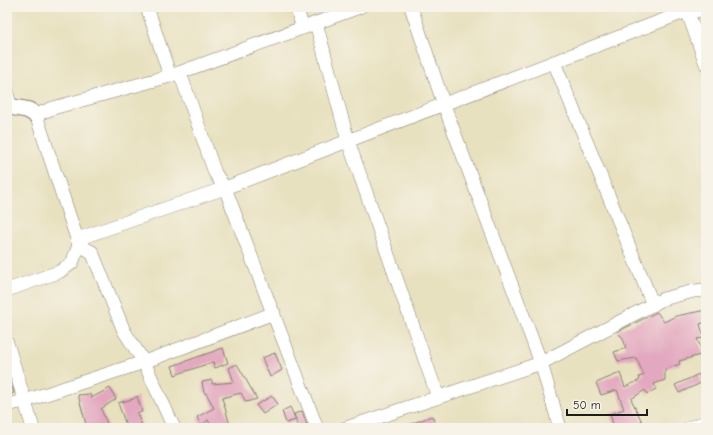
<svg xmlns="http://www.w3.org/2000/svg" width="713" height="435" viewBox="0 0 713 435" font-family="'Comic Neue',sans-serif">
  <rect width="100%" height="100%" fill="#f7f3e8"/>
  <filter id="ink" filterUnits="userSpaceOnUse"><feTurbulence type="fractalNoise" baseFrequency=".025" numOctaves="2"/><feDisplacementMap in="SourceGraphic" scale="8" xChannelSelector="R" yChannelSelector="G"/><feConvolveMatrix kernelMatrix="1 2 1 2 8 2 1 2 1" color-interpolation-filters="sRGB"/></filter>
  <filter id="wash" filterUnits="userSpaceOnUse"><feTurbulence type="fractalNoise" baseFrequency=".012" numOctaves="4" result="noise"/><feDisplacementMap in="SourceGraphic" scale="16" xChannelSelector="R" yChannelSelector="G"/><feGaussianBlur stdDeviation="0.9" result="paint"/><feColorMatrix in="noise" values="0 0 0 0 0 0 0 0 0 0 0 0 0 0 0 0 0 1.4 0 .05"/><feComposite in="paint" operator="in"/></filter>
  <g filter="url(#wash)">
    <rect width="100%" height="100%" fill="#e8e1c0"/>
    <g id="blocks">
      <g fill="#e3a8bf">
        <polygon points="706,310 706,322 700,324 704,338 697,339 704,354 679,361 680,364 665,369 665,380 654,384 656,389 647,394 645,390 631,399 645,428 614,428 610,414 624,409 617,390 601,395 596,383 620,373 625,387 640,380 639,377 644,375 636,358 618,361 614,352 626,348 623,338 617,332 657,312 664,322 676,316"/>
        <polygon points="223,348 228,363 215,368 213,362 175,375 172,366"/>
        <polygon points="275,353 282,370 270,377 262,358"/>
        <polygon points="237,364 257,399 246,402 241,393 222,398 230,425 212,428 208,420 201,426 197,417 214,408 206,393 204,393 202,382 212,380 212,384 234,382 229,368"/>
        <polygon points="7,370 14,393 7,395"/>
        <polygon points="699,374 701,383 679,393 675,385"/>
        <polygon points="110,388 116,399 101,409 108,426 87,428 78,395 90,394 91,398"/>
        <polygon points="137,396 142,412 137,413 143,428 127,428 118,403 133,399"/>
        <polygon points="272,396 278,404 263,414 256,405"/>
        <polygon points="290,407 296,420 286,423 282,411"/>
        <polygon points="302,411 308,428 298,428 294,414"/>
        <polygon points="432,416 437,428 403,428 403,427"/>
      </g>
    </g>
  </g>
  <g filter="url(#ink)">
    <use href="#blocks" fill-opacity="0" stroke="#827e6e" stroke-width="1"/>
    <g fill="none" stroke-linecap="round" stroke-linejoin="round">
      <g stroke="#827e6e" stroke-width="14">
        <g id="minor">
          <polyline points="147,7 170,76"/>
          <polyline points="296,7 303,28"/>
          <polyline points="411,7 444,105 541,363 560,428"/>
          <polyline points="686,7 706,64"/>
          <polyline points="316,23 348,141 438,397"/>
          <polyline points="554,62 653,305"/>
          <polyline points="180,73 215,173 225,188 317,428"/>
          <polyline points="7,92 10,106"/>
          <polyline points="77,239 225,188 687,11 706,10"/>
          <polyline points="79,245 92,252 124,331 144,362 174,428"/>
          <polyline points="7,290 59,272 72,263 79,245 36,115 53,108 170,76 360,7"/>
          <polyline points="7,343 33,428"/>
          <polyline points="7,405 25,401 144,362 274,313"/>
          <polyline points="346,428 541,363 663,299 694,291 706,290"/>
          <polyline points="689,428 706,422"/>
        </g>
      </g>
      <g stroke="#827e6e" stroke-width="18">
        <polyline id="tertiary" points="7,106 28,110 36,115"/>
      </g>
      <use href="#minor" stroke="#fff" stroke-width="13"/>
      <use href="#tertiary" stroke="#fff" stroke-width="16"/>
    </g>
  </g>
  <rect width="713" height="435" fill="none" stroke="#f7f3e8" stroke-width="24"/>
  <path d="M567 409v6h80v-6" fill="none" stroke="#1c1c1c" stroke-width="2"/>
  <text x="573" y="409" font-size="12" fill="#1c1c1c" stroke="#f7f3e8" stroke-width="3" paint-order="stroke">50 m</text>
</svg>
